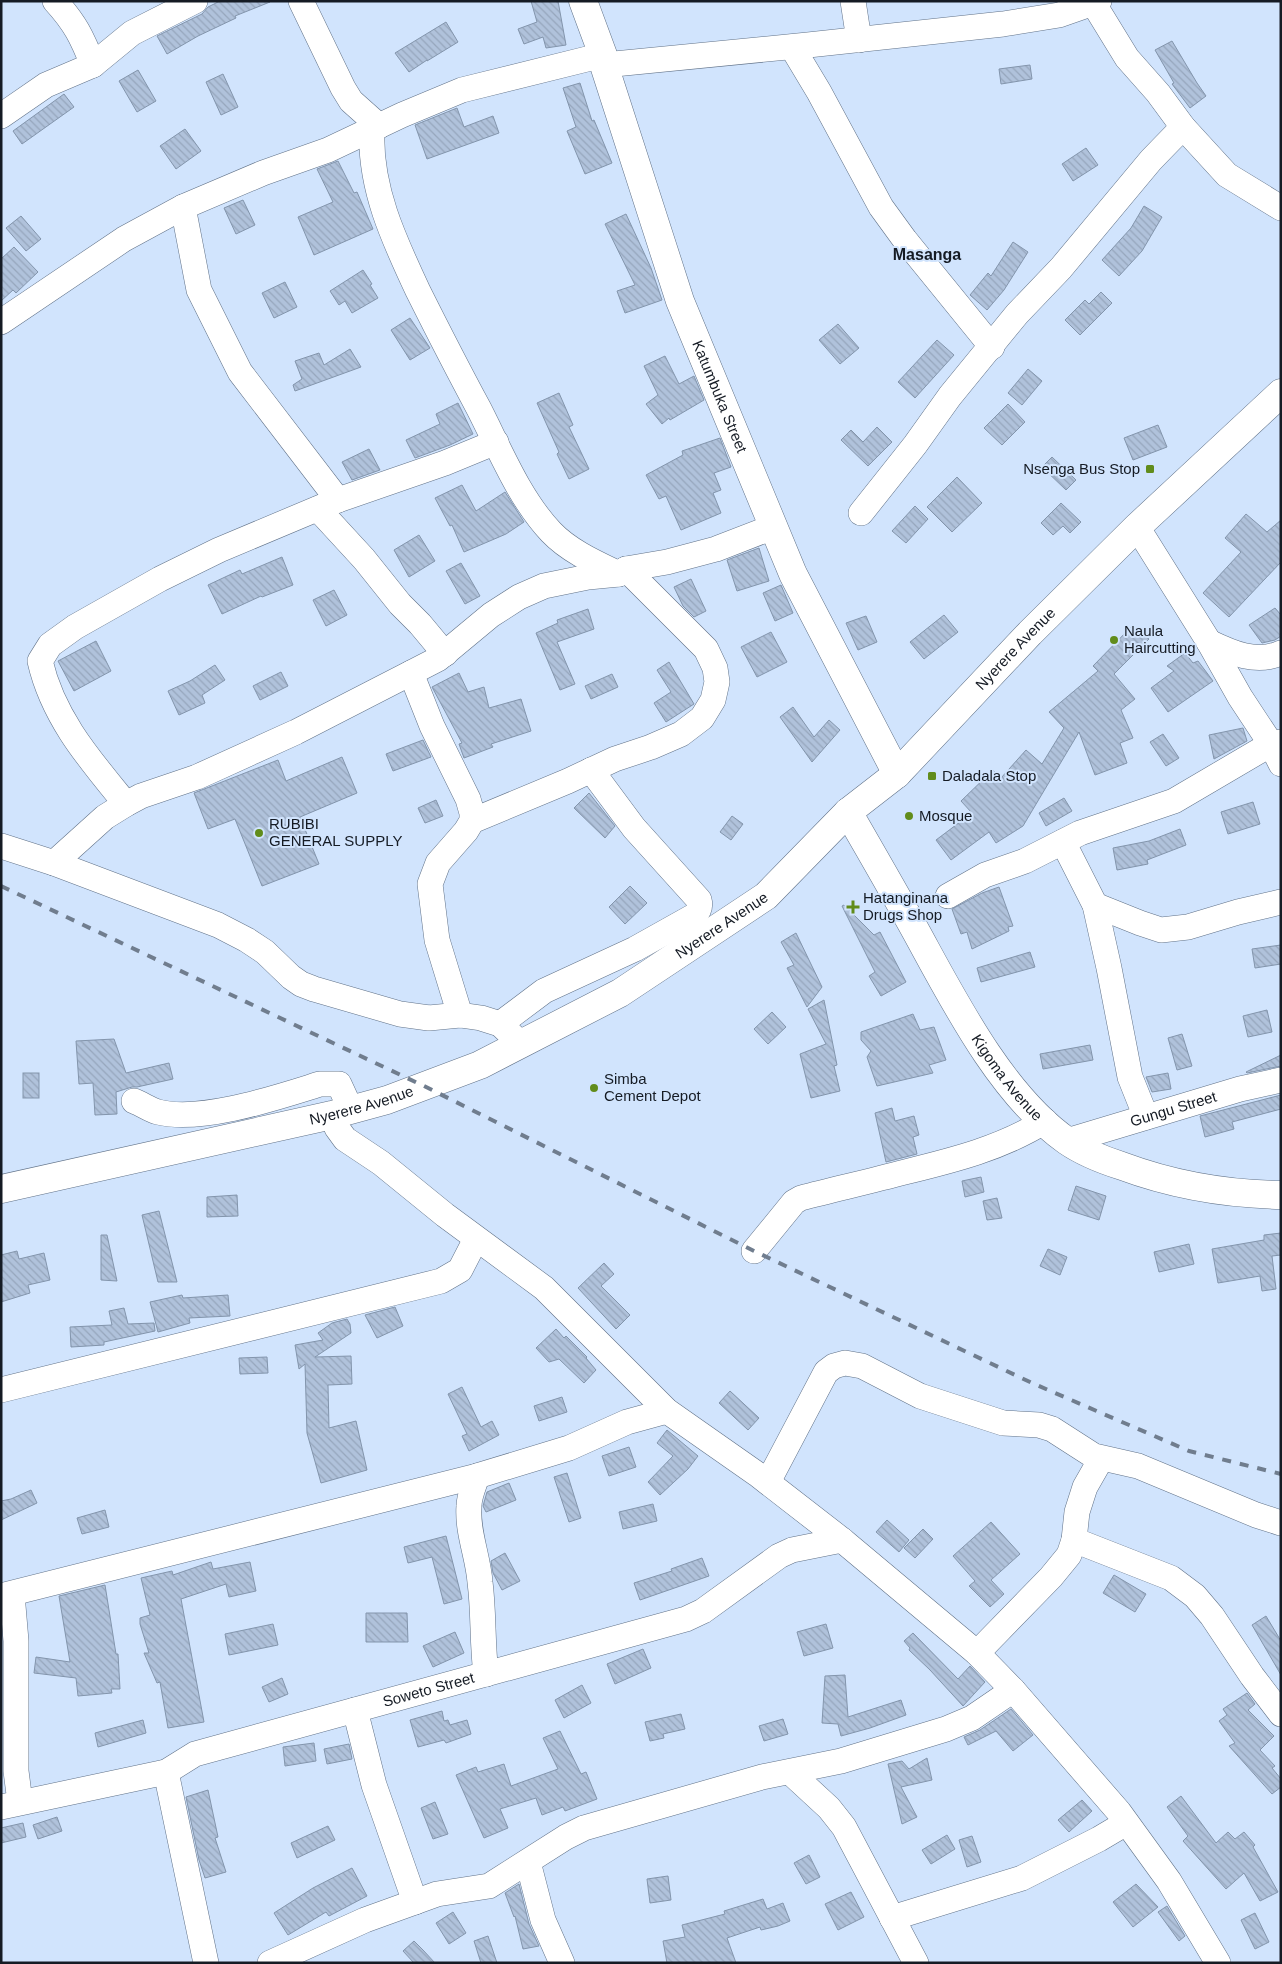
<svg xmlns="http://www.w3.org/2000/svg" width="1282" height="1964" viewBox="0 0 1282 1964" font-family="Helvetica,sans-serif">
  <defs>
    <pattern id="building-back-hatch" width="6" height="6" patternUnits="userSpaceOnUse" patternTransform="scale(1.25)"><rect width="6" height="6" fill="#b0c2db"/><path d="M-1 5l2 2M0 0l6 6M5-1l2 2" fill="none" stroke="#96a6bc"/></pattern>
  </defs>
  <rect width="100%" height="100%" fill="#d1e4fd"/>
  <g fill="url(#building-back-hatch)" stroke="#8395ac">
    <polygon points="220,1 270,2 235,16 236,18 198,36 167,54 157,36 202,14 208,7"/>
    <polygon points="531,1 558,1 566,45 546,48 543,37 524,44 518,29 537,22"/>
    <polygon points="446,22 458,42 427,61 427,60 409,72 395,53"/>
    <polygon points="1172,41 1197,83 1206,96 1190,108 1172,84 1174,83 1155,50"/>
    <polygon points="1030,65 1032,79 1001,84 999,69"/>
    <polygon points="138,70 156,101 137,112 119,81"/>
    <polygon points="223,74 238,107 221,115 206,82"/>
    <polygon points="580,83 592,121 594,120 612,163 585,174 567,131 576,127 563,88"/>
    <polygon points="64,94 74,107 22,144 13,131"/>
    <polygon points="457,108 464,127 493,116 499,133 427,159 415,125"/>
    <polygon points="185,129 201,151 176,169 160,146"/>
    <polygon points="1086,148 1098,165 1073,181 1062,164"/>
    <polygon points="338,161 354,193 357,192 373,229 314,255 298,217 333,202 317,169"/>
    <polygon points="243,200 255,225 236,234 224,208"/>
    <polygon points="1144,206 1162,217 1142,251 1119,276 1102,260 1131,228"/>
    <polygon points="626,214 651,268 662,300 625,313 617,291 635,285 605,224"/>
    <polygon points="21,216 41,239 26,251 6,228"/>
    <polygon points="1013,242 1028,252 1004,290 987,310 970,295 988,273 991,276"/>
    <polygon points="14,247 38,272 16,293 13,290 1,301 1,259"/>
    <polygon points="363,270 372,284 370,285 378,298 352,313 345,301 339,305 330,291"/>
    <polygon points="285,282 297,307 274,318 262,293"/>
    <polygon points="1101,292 1112,303 1080,335 1065,320 1085,300 1089,304"/>
    <polygon points="410,318 430,348 410,360 391,330"/>
    <polygon points="838,324 859,348 840,364 819,340"/>
    <polygon points="937,340 954,355 915,398 898,382"/>
    <polygon points="350,349 361,367 295,391 293,385 302,379 295,361 319,353 324,365"/>
    <polygon points="665,356 679,384 694,376 704,400 670,420 669,418 662,424 646,404 658,395 644,366"/>
    <polygon points="1028,369 1042,381 1022,405 1008,393"/>
    <polygon points="559,393 573,425 569,427 589,469 569,479 557,454 559,452 537,403"/>
    <polygon points="458,403 473,434 450,445 415,458 406,440 440,424 436,414"/>
    <polygon points="1008,404 1025,422 1002,445 984,428"/>
    <polygon points="1158,425 1167,447 1133,460 1124,438"/>
    <polygon points="877,427 892,442 868,466 841,440 851,430 863,442"/>
    <polygon points="720,438 731,467 714,473 721,490 713,493 721,513 681,530 666,496 659,499 646,475 683,455 682,451"/>
    <polygon points="369,449 380,470 352,480 342,462"/>
    <polygon points="1052,457 1076,480 1066,490 1042,467"/>
    <polygon points="957,477 982,503 952,532 927,507"/>
    <polygon points="462,485 476,511 505,492 524,522 506,534 464,552 452,525 450,526 435,498"/>
    <polygon points="1061,503 1081,522 1070,533 1063,526 1053,535 1041,523"/>
    <polygon points="915,506 928,519 906,543 892,531"/>
    <polygon points="1246,514 1267,532 1281,520 1281,562 1229,617 1203,593 1241,552 1225,538"/>
    <polygon points="419,535 435,561 409,577 394,550"/>
    <polygon points="759,548 769,581 737,591 727,560"/>
    <polygon points="282,557 293,585 262,597 261,596 222,614 208,585 240,570 242,574"/>
    <polygon points="461,563 480,596 465,604 446,571"/>
    <polygon points="691,579 706,611 694,617 683,606 674,587"/>
    <polygon points="781,585 793,613 775,621 763,593"/>
    <polygon points="334,590 347,615 326,626 313,600"/>
    <polygon points="1275,608 1281,615 1281,636 1275,640 1262,643 1249,625"/>
    <polygon points="588,609 594,629 557,642 575,684 560,690 536,633 558,623 557,620"/>
    <polygon points="944,615 958,632 924,659 910,642"/>
    <polygon points="866,616 877,642 858,650 846,623"/>
    <polygon points="1132,626 1149,639 1114,674 1135,699 1121,710 1133,738 1120,743 1127,763 1095,775 1079,732 1023,826 996,843 989,832 951,860 936,840 972,813 961,801 993,770 1001,778 1026,750 1042,764 1064,728 1049,712 1098,671 1093,666"/>
    <polygon points="771,632 787,662 757,677 741,647"/>
    <polygon points="96,641 111,671 74,691 58,661"/>
    <polygon points="1185,653 1193,663 1198,661 1213,681 1168,712 1151,688 1174,671 1167,666"/>
    <polygon points="669,662 694,704 666,722 654,703 671,692 657,670"/>
    <polygon points="215,665 225,680 202,695 205,703 179,715 168,691 190,681"/>
    <polygon points="281,672 288,686 260,700 253,686"/>
    <polygon points="459,673 468,692 484,687 489,708 521,699 531,731 491,744 493,747 464,758 459,744 462,743 432,687"/>
    <polygon points="612,674 618,687 591,699 585,686"/>
    <polygon points="793,707 814,737 829,720 840,730 812,762 780,717"/>
    <polygon points="1243,728 1247,741 1214,759 1209,735"/>
    <polygon points="1163,734 1179,758 1166,766 1150,742"/>
    <polygon points="423,740 431,757 393,771 386,754"/>
    <polygon points="342,757 357,793 300,817 319,864 262,886 235,819 208,829 194,793 278,760 286,781"/>
    <polygon points="589,793 615,826 605,838 574,808"/>
    <polygon points="1064,798 1072,811 1046,826 1039,813"/>
    <polygon points="436,800 443,816 425,823 418,808"/>
    <polygon points="1253,802 1260,824 1228,834 1221,812"/>
    <polygon points="732,816 743,824 731,840 720,832"/>
    <polygon points="1180,829 1186,845 1147,860 1148,864 1117,870 1113,848 1149,841"/>
    <polygon points="630,886 647,903 625,924 609,907"/>
    <polygon points="999,887 1013,926 1008,927 1009,931 972,949 967,932 961,934 952,909 982,893"/>
    <polygon points="844,905 874,935 880,932 906,982 881,996 869,976 875,972 842,906"/>
    <polygon points="796,933 822,987 807,1007 787,968 794,965 781,942"/>
    <polygon points="1281,945 1281,964 1255,968 1252,949"/>
    <polygon points="1030,952 1035,967 981,982 977,968"/>
    <polygon points="824,1000 837,1065 834,1066 840,1091 811,1098 800,1054 826,1044 808,1009"/>
    <polygon points="1267,1010 1272,1032 1248,1037 1243,1016"/>
    <polygon points="772,1012 786,1027 768,1044 754,1029"/>
    <polygon points="913,1014 920,1030 934,1027 946,1060 929,1065 933,1073 877,1086 867,1057 871,1051 861,1040 861,1032"/>
    <polygon points="1182,1034 1192,1066 1177,1070 1168,1038"/>
    <polygon points="114,1039 126,1073 169,1063 173,1079 137,1087 132,1087 116,1092 117,1114 95,1115 93,1083 79,1084 76,1041"/>
    <polygon points="1090,1045 1093,1060 1043,1069 1040,1054"/>
    <polygon points="1281,1055 1281,1066 1247,1073 1246,1072"/>
    <rect x="23" y="1073" width="16" height="25"/>
    <polygon points="1168,1073 1171,1089 1152,1092 1146,1077"/>
    <polygon points="1281,1095 1281,1109 1232,1122 1234,1129 1205,1137 1200,1116"/>
    <polygon points="892,1108 895,1121 914,1116 919,1135 913,1137 917,1154 886,1162 875,1113"/>
    <polygon points="981,1177 984,1192 965,1197 962,1181"/>
    <polygon points="1076,1186 1106,1196 1099,1220 1068,1210"/>
    <polygon points="237,1195 238,1216 207,1217 207,1197"/>
    <polygon points="997,1198 1002,1218 987,1220 983,1201"/>
    <polygon points="159,1211 177,1282 158,1282 142,1215"/>
    <polygon points="1281,1233 1281,1255 1272,1256 1276,1289 1262,1291 1260,1276 1218,1283 1212,1249 1264,1240 1264,1235"/>
    <polygon points="101,1235 107,1235 117,1281 101,1280"/>
    <polygon points="1189,1244 1194,1264 1159,1272 1154,1252"/>
    <polygon points="1048,1249 1067,1257 1060,1275 1040,1266"/>
    <polygon points="17,1251 19,1259 44,1253 50,1280 28,1285 30,1293 1,1302 1,1255"/>
    <polygon points="604,1263 614,1274 601,1286 630,1315 616,1329 578,1288"/>
    <polygon points="182,1295 183,1298 228,1295 230,1316 189,1318 190,1323 158,1332 150,1302"/>
    <polygon points="395,1307 403,1326 377,1338 365,1315"/>
    <polygon points="124,1308 128,1324 154,1323 155,1331 104,1342 104,1345 71,1347 70,1327 112,1325 109,1311"/>
    <polygon points="347,1319 350,1324 351,1333 315,1357 351,1356 352,1384 328,1385 329,1428 356,1421 367,1470 321,1483 307,1433 305,1364 299,1369 295,1345 323,1340 318,1333 332,1323"/>
    <polygon points="556,1329 564,1338 566,1336 587,1357 586,1358 596,1370 584,1383 559,1359 549,1362 536,1348"/>
    <polygon points="267,1357 268,1373 240,1374 239,1358"/>
    <polygon points="462,1387 481,1427 492,1421 499,1435 469,1451 462,1436 467,1434 448,1394"/>
    <polygon points="730,1391 759,1418 748,1430 719,1403"/>
    <polygon points="562,1397 567,1412 539,1421 534,1406"/>
    <polygon points="667,1430 698,1456 688,1469 660,1495 648,1482 673,1456 657,1443"/>
    <polygon points="629,1447 636,1467 609,1476 602,1456"/>
    <polygon points="567,1473 581,1518 569,1522 554,1477"/>
    <polygon points="509,1483 516,1500 486,1512 483,1506 487,1492"/>
    <polygon points="31,1490 37,1503 1,1520 1,1501 11,1499"/>
    <polygon points="653,1504 657,1521 623,1529 619,1512"/>
    <polygon points="105,1510 109,1527 82,1534 77,1518"/>
    <polygon points="887,1520 909,1540 899,1552 876,1532"/>
    <polygon points="991,1522 1020,1554 991,1580 1004,1594 990,1607 969,1586 975,1581 953,1556"/>
    <polygon points="923,1529 933,1539 915,1558 904,1548"/>
    <polygon points="446,1536 462,1599 444,1604 432,1557 408,1563 404,1547"/>
    <polygon points="505,1553 520,1581 502,1590 493,1573 491,1561"/>
    <polygon points="702,1558 709,1576 640,1600 634,1583 672,1571 671,1569"/>
    <polygon points="211,1562 213,1569 250,1562 256,1591 229,1597 226,1584 181,1599 204,1722 168,1728 160,1682 157,1683 144,1653 149,1653 140,1624 140,1618 150,1615 141,1578 172,1571 173,1575"/>
    <polygon points="1114,1575 1146,1594 1135,1612 1103,1593"/>
    <polygon points="105,1585 116,1654 118,1654 120,1689 111,1689 112,1693 78,1696 76,1678 34,1673 36,1657 70,1662 59,1596"/>
    <polygon points="366,1613 407,1613 408,1642 366,1642"/>
    <polygon points="1266,1616 1281,1641 1281,1675 1252,1625"/>
    <polygon points="273,1624 278,1645 229,1655 225,1634"/>
    <polygon points="826,1624 833,1648 804,1656 797,1632"/>
    <polygon points="455,1632 464,1653 433,1667 423,1646"/>
    <polygon points="913,1633 958,1679 970,1666 985,1682 963,1706 930,1670 909,1650 910,1648 904,1641"/>
    <polygon points="643,1649 651,1668 615,1684 607,1664"/>
    <polygon points="845,1675 848,1717 901,1700 906,1715 870,1728 841,1736 838,1724 822,1723 825,1676"/>
    <polygon points="282,1678 288,1694 269,1702 262,1687"/>
    <polygon points="582,1685 591,1703 564,1718 555,1700"/>
    <polygon points="1247,1693 1255,1704 1248,1710 1274,1736 1260,1750 1275,1766 1272,1768 1281,1779 1281,1787 1272,1794 1229,1746 1235,1743 1219,1721 1227,1715 1223,1709"/>
    <polygon points="1011,1709 1033,1735 1013,1751 996,1731 968,1745 964,1737 980,1730"/>
    <polygon points="442,1711 444,1721 448,1720 450,1725 467,1720 471,1734 446,1743 444,1740 418,1747 410,1720"/>
    <polygon points="681,1714 685,1729 663,1734 664,1738 650,1741 645,1722"/>
    <polygon points="783,1719 788,1734 764,1741 759,1726"/>
    <polygon points="143,1720 146,1733 98,1747 95,1733"/>
    <polygon points="560,1731 581,1774 586,1772 597,1799 565,1811 563,1807 542,1815 536,1798 500,1809 508,1828 484,1838 456,1775 476,1767 478,1772 504,1764 511,1786 558,1769 543,1738"/>
    <polygon points="314,1743 316,1761 285,1766 283,1747"/>
    <polygon points="349,1744 352,1759 327,1764 324,1749"/>
    <polygon points="927,1758 932,1780 901,1787 917,1817 902,1824 888,1764 902,1761 909,1769"/>
    <polygon points="208,1790 218,1837 215,1838 226,1872 205,1878 199,1860 186,1797"/>
    <polygon points="1181,1796 1216,1843 1228,1832 1235,1839 1244,1832 1255,1845 1253,1847 1278,1892 1260,1901 1244,1873 1226,1889 1183,1841 1188,1836 1167,1807"/>
    <polygon points="1082,1800 1092,1811 1069,1832 1058,1820"/>
    <polygon points="435,1802 448,1834 433,1839 421,1808"/>
    <polygon points="57,1817 62,1831 38,1839 33,1825"/>
    <polygon points="23,1823 26,1837 1,1843 1,1828"/>
    <polygon points="328,1826 335,1840 297,1858 291,1843"/>
    <polygon points="947,1835 955,1849 931,1864 922,1850"/>
    <polygon points="972,1836 981,1862 967,1867 959,1840"/>
    <polygon points="809,1855 820,1877 806,1884 794,1863"/>
    <polygon points="352,1868 367,1896 329,1916 326,1912 288,1935 274,1913 313,1888"/>
    <polygon points="668,1876 671,1900 650,1903 647,1879"/>
    <polygon points="519,1884 529,1924 539,1946 523,1949 515,1916 514,1917 505,1893"/>
    <polygon points="1136,1884 1158,1907 1133,1927 1113,1902"/>
    <polygon points="851,1892 864,1917 838,1930 825,1904"/>
    <polygon points="763,1899 767,1909 783,1903 790,1921 778,1926 761,1930 760,1927 727,1938 736,1963 667,1963 663,1941 685,1937 682,1925 725,1914 724,1911"/>
    <polygon points="1167,1906 1185,1936 1179,1941 1158,1912"/>
    <polygon points="453,1912 466,1933 449,1944 436,1923"/>
    <polygon points="1255,1913 1269,1942 1255,1949 1241,1920"/>
    <polygon points="488,1936 497,1963 481,1963 474,1941"/>
    <polygon points="414,1941 423,1950 435,1963 414,1963 403,1951"/>
  </g>
  <g fill="none" stroke-linecap="round" stroke-linejoin="round">
    <g stroke="#617288" stroke-width="26">
      <g id="minor">
        <path d="M55,1c20,22 27,36 38,64"/>
        <polyline points="301,1 343,88 351,101 379,126"/>
        <polyline points="853,1 859,40"/>
        <polyline points="1092,1 1127,58 1158,93 1183,127 1227,175 1281,208"/>
        <polyline points="792,47 819,92 881,207 905,240 992,347"/>
        <polyline points="604,65 808,45 1003,24 1059,15 1099,1"/>
        <polyline points="1,116 46,85 93,65 132,33 195,1"/>
        <path d="M372,129c-3,58 22,111 46,162 20,40 40,79 61,118 21,41 40,89 72,123 18,19 45,31 68,42"/>
        <polyline points="183,207 199,290 240,372 338,500"/>
        <polyline points="1,322 124,239 183,207 263,173 328,150 402,115 462,90 603,55"/>
        <polyline points="318,509 364,559 400,604 420,624 445,654"/>
        <polyline points="861,513 915,445 950,396 1017,314 1061,268 1151,160 1183,127"/>
        <polyline points="1137,527 1209,642 1240,697 1271,744 1281,764"/>
        <path d="M1209,642c23,11 47,22 72,11"/>
        <polyline points="411,673 432,726 468,799 472,813 472,821 466,831 438,863 430,884 437,940 460,1015"/>
        <path d="M126,804c-36,-44 -73,-86 -86,-143l10,-16 25,-18 85,-48 59,-29 119,-50 107,-37 51,-21"/>
        <polyline points="472,821 568,781 615,759 651,747 681,734 702,718 713,700 717,682 715,668 706,649 626,569"/>
        <polyline points="1063,842 1095,905 1109,968 1130,1077 1146,1117"/>
        <polyline points="1,846 54,863 218,925 247,940 265,952 291,977 301,984 314,989 400,1014 429,1018 460,1015 481,1018 500,1024 521,1044"/>
        <polyline points="54,863 105,817 126,804 141,796 197,777 296,732 438,659 491,615 519,597 544,586 588,577 619,574 626,569 667,562 716,549 773,527"/>
        <polyline points="948,896 985,875 1025,861 1080,833 1174,801 1271,744 1281,742"/>
        <polyline points="1095,905 1140,923 1161,930 1188,927 1238,912 1281,902"/>
        <path d="M500,1024l44,-33 91,-42 59,-33c5,-5 7,-9 5,-16l-65,-72 -43,-58"/>
        <path d="M134,1101c8,3 16,9 24,11 44,11 120,-15 162,-28h19l12,26"/>
        <polyline points="332,1115 337,1128 345,1139 381,1163 445,1215 544,1288 667,1411 757,1474 842,1540 977,1653 1013,1690 1119,1812 1169,1881 1218,1963"/>
        <path id="s1" d="M1067,1141l173,-52 41,-9"/>
        <path d="M754,1251l40,-49 7,-4c35,-9 70,-17 104,-26 49,-12 97,-24 140,-51"/>
        <polyline points="1,1390 441,1281 460,1270 476,1239"/>
        <path d="M477,1476c-3,10 -8,20 -8,30 -2,26 9,50 11,76 4,31 2,61 6,92"/>
        <polyline points="768,1482 826,1372 834,1366 845,1363 862,1366 920,1396 1003,1423 1039,1425 1052,1429 1094,1456 1138,1466 1256,1515 1281,1523"/>
        <polyline points="1074,1540 1171,1578 1195,1596 1212,1616 1252,1676 1281,1714"/>
        <polyline points="12,1594 16,1641 16,1771 20,1802"/>
        <polyline points="1,1596 477,1476 569,1448 627,1422 667,1411"/>
        <polyline points="977,1653 1051,1577 1069,1555 1074,1540 1077,1512 1085,1487 1101,1459"/>
        <polyline points="355,1710 374,1785 415,1902"/>
        <polyline points="166,1772 206,1963"/>
        <polyline points="790,1772 829,1808 844,1827 916,1963"/>
        <path id="s2" d="M1,1807l165,-35 29,-18 491,-135 17,-8 76,-55 13,-6 50,-10"/>
        <polyline points="528,1862 543,1920 562,1963"/>
        <polyline points="892,1918 1022,1878 1099,1839 1126,1823"/>
        <polyline points="270,1963 365,1920 437,1894 489,1886 566,1837 584,1828 762,1777 841,1761 946,1729 972,1718 1013,1690"/>
      </g>
    </g>
    <g stroke="#617288" stroke-width="29">
      <g id="major">
        <path id="s3" d="M583,1l20,54 1,10 76,236 113,273 104,200"/>
        <path id="s4" d="M848,812c24,42 48,83 71,125 37,68 84,159 148,204 16,11 36,19 55,25 51,19 104,28 159,29"/>
        <path id="s5" d="M1,1189l331,-74 55,-15 93,-35 140,-72 146,-97 82,-84 49,-38 133,-141 107,-106 144,-134"/>
      </g>
    </g>
    <use href="#minor" stroke="#fff" stroke-width="25"/>
    <use href="#major" stroke="#fff" stroke-width="28"/>
    <polyline stroke="#707d8e" stroke-width="4" stroke-dasharray="9 9" stroke-linecap="butt" points="1,886 424,1086 754,1251 1032,1383 1189,1451 1281,1474"/>
  </g>
  <g fill="#618c1b" stroke="#d1e4fd" stroke-width="2">
    <rect x="1145" y="464" width="10" height="10" rx="2.5"/>
    <circle cx="1114" cy="640" r="5"/>
    <rect x="927" y="771" width="10" height="10" rx="2.5"/>
    <circle cx="909" cy="816" r="5"/>
    <circle cx="259" cy="833" r="5"/>
    <path d="M850.5 899.5h5v5h5v5h-5v5h-5v-5h-5v-5h5z"/>
    <circle cx="594" cy="1088" r="5"/>
  </g>
  <g text-anchor="middle" stroke-width="4" stroke-linejoin="round" paint-order="stroke">
    <g font-size="15" fill="#151b24" stroke="#d1e4fd">
      <text dy="5" stroke="none"><textPath href="#s3" startOffset="419">Katumbuka Street</textPath></text>
      <text dy="5" stroke="none"><textPath href="#s5" startOffset="1180">Nyerere Avenue</textPath></text>
      <text dy="5" stroke="none"><textPath href="#s5" startOffset="775">Nyerere Avenue</textPath></text>
      <text dy="5" stroke="none"><textPath href="#s4" startOffset="310">Kigoma Avenue</textPath></text>
      <text dy="5" stroke="none"><textPath href="#s5" startOffset="370">Nyerere Avenue</textPath></text>
      <text dy="5" stroke="none"><textPath href="#s1" startOffset="111">Gungu Street</textPath></text>
      <text dy="5" stroke="none"><textPath href="#s2" startOffset="445">Soweto Street</textPath></text>
    </g>
    <g font-size="15" fill="#151b24" stroke="#d1e4fd" text-anchor="start">
      <text x="1140" y="474" text-anchor="end">Nsenga Bus Stop</text>
      <text x="1124" y="636">Naula<tspan x="1124" dy="17">Haircutting</tspan></text>
      <text x="942" y="781">Daladala Stop</text>
      <text x="919" y="821">Mosque</text>
      <text x="269" y="829">RUBIBI<tspan x="269" dy="17">GENERAL SUPPLY</tspan></text>
      <text x="863" y="903">Hatanginana<tspan x="863" dy="17">Drugs Shop</tspan></text>
      <text x="604" y="1084">Simba<tspan x="604" dy="17">Cement Depot</tspan></text>
    </g>
    <g font-size="16" font-weight="bold" fill="#151b24" stroke="#d1e4fd">
      <text x="927" y="260">Masanga</text>
    </g>
  </g>
  <rect width="1282" height="1964" fill="none" stroke="#151b24" stroke-width="5"/>
</svg>
